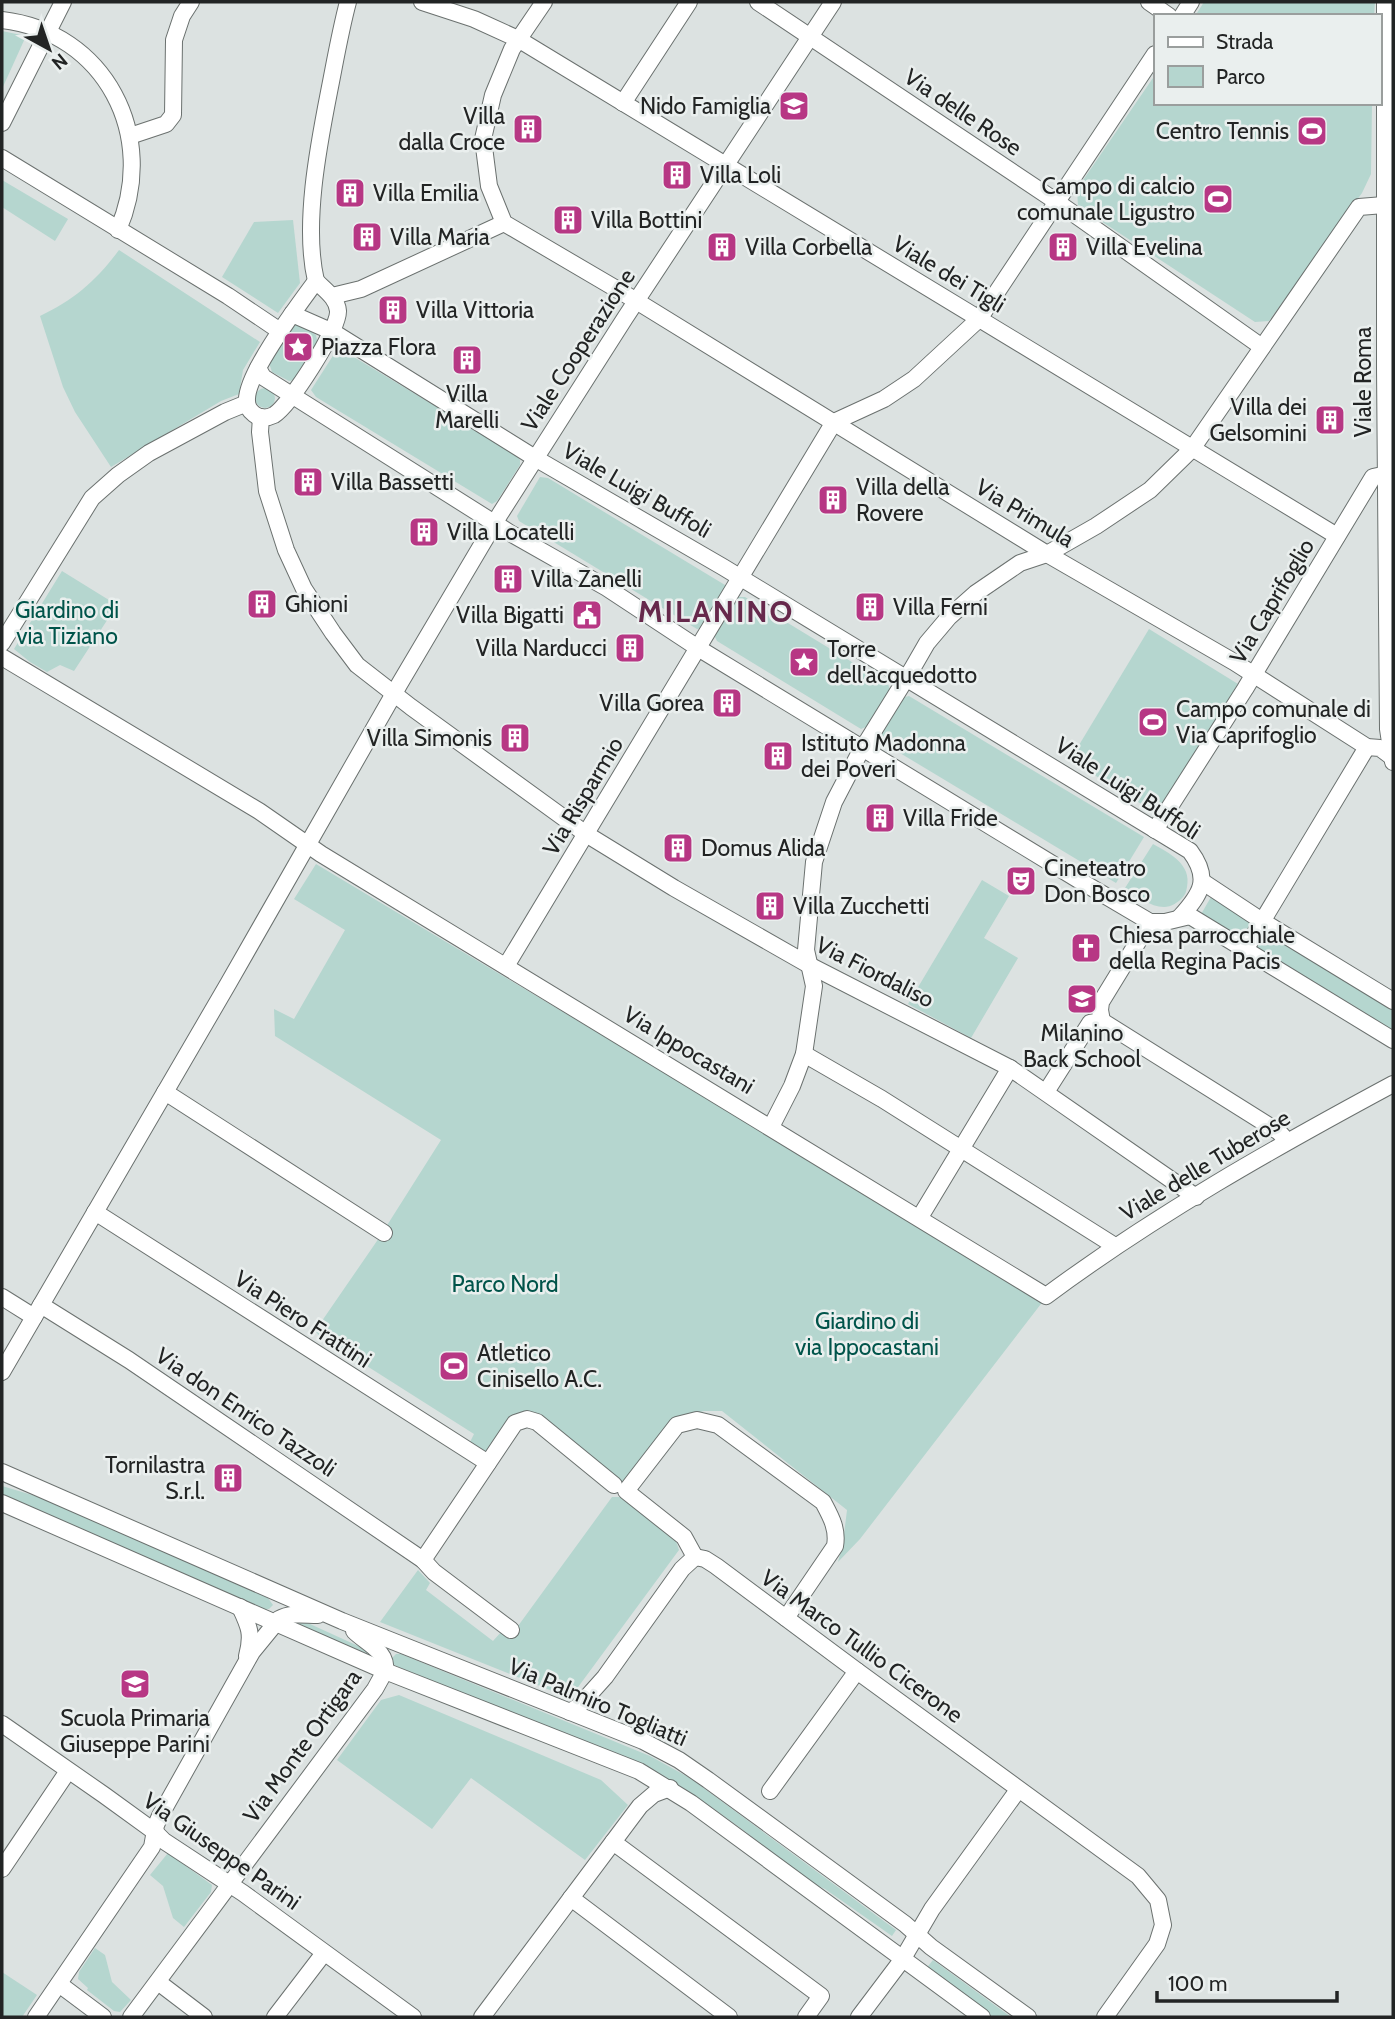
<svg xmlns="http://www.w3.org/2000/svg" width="1395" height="2019" viewBox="0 0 1395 2019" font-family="Cabin,sans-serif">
  <rect width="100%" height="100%" fill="#dce2e1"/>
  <g fill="#b5d6cf">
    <polygon points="1204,2 1375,2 1374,16 1195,16"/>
    <polygon points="2,31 26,36 2,89"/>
    <polygon points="1155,75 1155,103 1372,103 1371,174 1362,193 1269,321 1255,322 1078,206 1077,189"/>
    <polygon points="2,180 68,219 55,241 2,207"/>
    <polygon points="293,220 300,283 278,313 222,277 254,222"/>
    <path d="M119,250l141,92 -17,28 -4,24 -18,7 -110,66 -36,-55 -12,-25 -23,-71c34,-16 57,-36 79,-66z"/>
    <polygon points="299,324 316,335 318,345 294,380 289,381 272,372 269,363 294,325"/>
    <polygon points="336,351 344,351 516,455 520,460 520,465 497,501 492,504 316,397 311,390"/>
    <circle cx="265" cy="398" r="10"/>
    <polygon points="540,477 548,478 725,585 727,589 704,628 697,629 519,521 517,516"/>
    <polygon points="62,571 117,605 74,671 60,665 47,672 30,662 14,649"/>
    <polygon points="737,597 745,597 888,684 890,690 868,726 861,729 717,641 714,635"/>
    <polygon points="1149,629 1238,684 1156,813 1070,760"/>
    <polygon points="909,696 1144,837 1116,883 880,741 878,735 901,698"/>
    <path d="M1153,844c16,9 39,20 34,43 -1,5 -1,6 -4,10 -4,5 -12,10 -19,10 -14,0 -27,-11 -39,-19z"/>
    <polygon points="316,864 1044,1300 860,1539 838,1562 843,1543 847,1510 722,1411 704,1411 677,1418 623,1483 541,1415 520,1414 512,1417 485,1452 470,1442 474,1434 318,1335 318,1334 315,1331 379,1238 441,1140 275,1036 274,1009 294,1019 345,930 294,899"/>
    <polygon points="982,880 1009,896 984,938 1018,958 971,1038 908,1004"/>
    <polygon points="1211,897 1253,922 1242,941 1200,916"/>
    <polygon points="1265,929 1393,1006 1393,1034 1254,948"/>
    <polygon points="2,1486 49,1500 268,1598 273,1605 269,1609 262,1609 2,1494"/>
    <polygon points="612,1497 621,1497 674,1535 679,1550 570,1698 380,1622 418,1570 430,1583 426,1590 493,1641 502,1631 510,1637"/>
    <polygon points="296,1620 310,1624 367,1650 371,1655 294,1623 293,1621"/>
    <path d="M396,1654h5l249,102 40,22 206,152 -4,6 -67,-47 -11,-5c-55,-41 -108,-86 -169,-117l-249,-101 -4,-3 -1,-4z"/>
    <polygon points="399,1695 601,1780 628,1805 585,1860 471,1778 432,1829 337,1760 381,1700"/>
    <polygon points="168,1853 212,1885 211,1892 184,1927 173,1918 163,1886 150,1875"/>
    <polygon points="95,1948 105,1955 112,1982 131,2000 120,2012 114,2011 87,1990 88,1988 78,1979 79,1972"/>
    <polygon points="933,1960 1011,2017 989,2017 925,1970"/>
    <polygon points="2,1972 37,1995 22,2017 2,2017"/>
  </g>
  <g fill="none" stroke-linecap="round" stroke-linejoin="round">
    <g stroke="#6b716f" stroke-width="18">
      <g id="minor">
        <polyline points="422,2 474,19 518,39 1337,536"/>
        <polyline points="544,2 512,49 493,95 483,139 489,186 504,223 625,294 1047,554 1234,662 1367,747 1380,748 1392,757"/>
        <polyline points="758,2 1057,202 1262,347"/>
        <polyline points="1149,2 1169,16"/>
        <path d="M1385,2c-1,242 0,485 3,727l5,33"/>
        <polyline points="1182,16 1191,2"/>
        <path d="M2,20c103,12 157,116 116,210"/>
        <polyline points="623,103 689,2"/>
        <polyline points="2,123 63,2"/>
        <polyline points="130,136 166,124 173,115 174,40 182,16 191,2"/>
        <polyline points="2,158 228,296 280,331"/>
        <path d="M316,281c9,9 21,17 22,30 1,18 -48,94 -64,104 -6,3 -14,4 -20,-1 -4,-3 -7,-8 -7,-13 -2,-26 53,-98 69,-120z"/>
        <path d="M316,281c-13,-55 2,-133 13,-189 6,-30 11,-60 19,-90"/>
        <polyline points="332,296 361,289 504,223"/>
        <path d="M292,314l41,18 202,126 188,109 467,284c21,28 11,43 -10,66"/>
        <polyline points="258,368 263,377 510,533 607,588 698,648 1077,879 1150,922 1165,922 1190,916 1393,1040"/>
        <polyline points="261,417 260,432 267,491 286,550 304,589 333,633 357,665 411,707 586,834 674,888 809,965 1010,1068 1196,1197"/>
        <polyline points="2,643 92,498 118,475 149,453 225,412 247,403"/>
        <path d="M2,657l257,154 62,43 725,442c109,-81 228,-148 347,-212"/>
        <polyline points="1155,830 1245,689 1373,477 1387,474"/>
        <polyline points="1203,882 1262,921 1393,1001"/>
        <polyline points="1245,950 1367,747"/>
        <polyline points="506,966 834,422 884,399 914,379 979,319 1155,54"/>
        <polyline points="1102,1021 1279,1132 1287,1141"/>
        <polyline points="1102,1021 1100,1010 1101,1002 1150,922"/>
        <polyline points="804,1054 882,1099 1115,1246"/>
        <polyline points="165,1092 384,1233"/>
        <polyline points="1046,1092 1090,1023 1102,1021"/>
        <polyline points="771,1127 792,1086 804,1054 814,986 806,950 814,862 834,802 858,756 912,669 927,643 949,617 976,593 1020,563 1047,554 1096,526 1150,490 1192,449 1359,207 1384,205"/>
        <polyline points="95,1212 488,1463"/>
        <polyline points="920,1217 1010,1068"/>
        <polyline points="2,1297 34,1317"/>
        <polyline points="41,1305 129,1360 423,1560 434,1572 511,1630"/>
        <polyline points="2,1372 228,984 400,683 500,514 625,318 833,2"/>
        <polyline points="2,1472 342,1621 643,1741 679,1760 708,1780 905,1924 931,1947 1028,2017"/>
        <polyline points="2,1503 385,1671 639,1771 691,1803 982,2017"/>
        <polyline points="695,1557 705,1559 716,1566 857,1671 1138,1876 1158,1900 1163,1925 1157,1944 1105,2017"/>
        <path d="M695,1557l-11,-20 -58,-46 51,-66 20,-5 21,5 105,77c8,15 15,27 12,44l-49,72"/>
        <polyline points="423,1560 515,1423 527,1419 537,1422 614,1485"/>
        <path d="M240,1607c9,19 13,27 7,49"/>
        <path d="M354,1631c12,12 34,20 31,40"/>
        <polyline points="570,1712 579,1706 605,1677 682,1569 695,1557"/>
        <polyline points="2,1724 104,1795 155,1832 164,1841 243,1893 413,2017"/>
        <polyline points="770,1791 857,1671"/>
        <polyline points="613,1842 821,1996 806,2017"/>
        <polyline points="2,1869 68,1771"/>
        <polyline points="571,1898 729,2017"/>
        <polyline points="158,1982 204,2017"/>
        <polyline points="59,1984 103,2017"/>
        <path d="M36,2017l116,-170 4,-22 4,-9 92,-164 27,-33c12,-7 25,-4 39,-4"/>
        <polyline points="131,2017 375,1689 385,1671"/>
        <polyline points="275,2017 324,1953"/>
        <polyline points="482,2017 640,1806 654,1794 670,1788"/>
        <polyline points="859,2017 902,1960 932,1909 1018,1790"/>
      </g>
    </g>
    <use href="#minor" stroke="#fff" stroke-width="16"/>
  </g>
  <defs>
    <g id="school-square" transform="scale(1.575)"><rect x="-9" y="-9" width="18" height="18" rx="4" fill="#b73784" stroke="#eaefee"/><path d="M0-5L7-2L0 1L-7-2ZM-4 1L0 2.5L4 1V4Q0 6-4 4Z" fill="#fff"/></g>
    <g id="building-square" transform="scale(1.575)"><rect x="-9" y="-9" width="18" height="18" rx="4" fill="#b73784" stroke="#eaefee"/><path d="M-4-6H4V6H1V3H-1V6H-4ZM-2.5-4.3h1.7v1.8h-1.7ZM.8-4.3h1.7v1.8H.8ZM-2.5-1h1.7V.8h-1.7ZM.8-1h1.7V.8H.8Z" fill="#fff"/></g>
    <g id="stadium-square" transform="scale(1.575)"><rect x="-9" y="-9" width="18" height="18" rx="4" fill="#b73784" stroke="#eaefee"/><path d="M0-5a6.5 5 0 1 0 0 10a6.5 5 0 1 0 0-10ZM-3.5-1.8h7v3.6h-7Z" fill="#fff"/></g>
    <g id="sight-square" transform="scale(1.575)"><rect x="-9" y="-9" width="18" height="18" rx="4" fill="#b73784" stroke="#eaefee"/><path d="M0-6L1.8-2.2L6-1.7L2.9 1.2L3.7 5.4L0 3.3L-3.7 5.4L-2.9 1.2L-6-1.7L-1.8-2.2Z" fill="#fff"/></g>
    <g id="civic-square" transform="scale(1.575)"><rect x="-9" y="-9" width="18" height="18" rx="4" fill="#b73784" stroke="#eaefee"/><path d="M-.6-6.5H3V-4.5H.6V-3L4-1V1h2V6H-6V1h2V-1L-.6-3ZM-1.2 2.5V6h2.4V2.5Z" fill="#fff"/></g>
    <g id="theatre-square" transform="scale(1.575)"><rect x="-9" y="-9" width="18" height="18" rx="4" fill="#b73784" stroke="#eaefee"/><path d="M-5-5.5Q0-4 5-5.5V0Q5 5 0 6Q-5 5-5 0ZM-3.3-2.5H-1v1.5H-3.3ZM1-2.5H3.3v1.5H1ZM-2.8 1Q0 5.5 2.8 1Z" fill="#fff"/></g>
    <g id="church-square" transform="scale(1.575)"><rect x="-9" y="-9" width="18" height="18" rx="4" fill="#b73784" stroke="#eaefee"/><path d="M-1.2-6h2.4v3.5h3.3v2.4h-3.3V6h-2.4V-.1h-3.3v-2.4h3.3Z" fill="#fff"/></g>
  </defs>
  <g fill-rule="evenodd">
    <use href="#school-square" x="794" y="106"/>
    <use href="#building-square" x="528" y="129"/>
    <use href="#stadium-square" x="1312" y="131"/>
    <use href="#building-square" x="677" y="175"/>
    <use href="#building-square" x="350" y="193"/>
    <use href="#stadium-square" x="1218" y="199"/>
    <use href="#building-square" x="568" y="220"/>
    <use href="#building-square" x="367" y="237"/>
    <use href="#building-square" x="722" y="247"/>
    <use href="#building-square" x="1063" y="247"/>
    <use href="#building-square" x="393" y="310"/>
    <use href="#sight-square" x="298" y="347"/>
    <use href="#building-square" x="467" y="360"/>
    <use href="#building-square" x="1330" y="420"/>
    <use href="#building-square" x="308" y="482"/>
    <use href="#building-square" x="833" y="500"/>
    <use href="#building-square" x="424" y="532"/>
    <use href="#building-square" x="508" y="579"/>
    <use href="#building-square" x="262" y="604"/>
    <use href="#building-square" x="870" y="607"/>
    <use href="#civic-square" x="587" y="615"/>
    <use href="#building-square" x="630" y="648"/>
    <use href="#sight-square" x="804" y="662"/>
    <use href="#building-square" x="727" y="703"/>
    <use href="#stadium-square" x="1153" y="722"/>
    <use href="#building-square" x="515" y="738"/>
    <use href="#building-square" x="778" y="756"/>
    <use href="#building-square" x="880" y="818"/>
    <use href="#building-square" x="678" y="848"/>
    <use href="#theatre-square" x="1021" y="881"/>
    <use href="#building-square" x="770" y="906"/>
    <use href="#church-square" x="1086" y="948"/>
    <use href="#school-square" x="1082" y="999"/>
    <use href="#stadium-square" x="454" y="1366"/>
    <use href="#building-square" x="228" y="1478"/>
    <use href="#school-square" x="135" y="1684"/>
  </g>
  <g text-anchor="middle" stroke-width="5" stroke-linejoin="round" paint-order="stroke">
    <g font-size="23" fill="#222424" stroke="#eaefee" text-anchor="start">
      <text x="771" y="114" text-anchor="end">Nido Famiglia</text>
      <text x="505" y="124" text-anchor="end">Villa<tspan x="505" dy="26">dalla Croce</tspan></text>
      <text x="1289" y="139" text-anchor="end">Centro Tennis</text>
      <text x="700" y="183">Villa Loli</text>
      <text x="1195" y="194" text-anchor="end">Campo di calcio<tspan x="1195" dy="26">comunale Ligustro</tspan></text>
      <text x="373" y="201">Villa Emilia</text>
      <text x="591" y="228">Villa Bottini</text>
      <text x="390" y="245">Villa Maria</text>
      <text x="745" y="255">Villa Corbella</text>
      <text x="1086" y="255">Villa Evelina</text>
      <text x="416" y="318">Villa Vittoria</text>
      <text x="321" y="355">Piazza Flora</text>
      <text x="467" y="402" text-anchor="middle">Villa<tspan x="467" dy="26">Marelli</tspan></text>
      <text x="1307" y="415" text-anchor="end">Villa dei<tspan x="1307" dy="26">Gelsomini</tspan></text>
      <text x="331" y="490">Villa Bassetti</text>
      <text x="856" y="495">Villa della<tspan x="856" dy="26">Rovere</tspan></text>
      <text x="447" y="540">Villa Locatelli</text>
      <text x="531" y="587">Villa Zanelli</text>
      <text x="285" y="612">Ghioni</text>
      <text x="893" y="615">Villa Ferni</text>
      <text x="564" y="623" text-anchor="end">Villa Bigatti</text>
      <text x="607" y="656" text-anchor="end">Villa Narducci</text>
      <text x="827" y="657">Torre<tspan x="827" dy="26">dell'acquedotto</tspan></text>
      <text x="704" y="711" text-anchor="end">Villa Gorea</text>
      <text x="1176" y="717">Campo comunale di<tspan x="1176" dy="26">Via Caprifoglio</tspan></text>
      <text x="492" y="746" text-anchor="end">Villa Simonis</text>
      <text x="801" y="751">Istituto Madonna<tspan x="801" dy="26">dei Poveri</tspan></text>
      <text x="903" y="826">Villa Fride</text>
      <text x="701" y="856">Domus Alida</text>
      <text x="1044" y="876">Cineteatro<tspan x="1044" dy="26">Don Bosco</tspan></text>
      <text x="793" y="914">Villa Zucchetti</text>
      <text x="1109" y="943">Chiesa parrocchiale<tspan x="1109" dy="26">della Regina Pacis</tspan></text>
      <text x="1082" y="1041" text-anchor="middle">Milanino<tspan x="1082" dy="26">Back School</tspan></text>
      <text x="477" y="1361">Atletico<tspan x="477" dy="26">Cinisello A.C.</tspan></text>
      <text x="205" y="1473" text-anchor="end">Tornilastra<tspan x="205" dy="26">S.r.l.</tspan></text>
      <text x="135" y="1726" text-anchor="middle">Scuola Primaria<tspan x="135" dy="26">Giuseppe Parini</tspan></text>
    </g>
    <g font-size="23" fill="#222424" stroke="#eaefee">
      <text transform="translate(963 112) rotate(34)" y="8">Via delle Rose</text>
      <text transform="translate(949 274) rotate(31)" y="8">Viale dei Tigli</text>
      <text transform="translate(578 350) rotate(-57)" y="8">Viale Cooperazione</text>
      <text transform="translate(1363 382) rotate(-90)" y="8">Viale Roma</text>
      <text transform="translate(637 490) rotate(30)" y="8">Viale Luigi Buffoli</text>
      <text transform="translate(1025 513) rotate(31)" y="8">Via Primula</text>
      <text transform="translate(1272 601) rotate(-59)" y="8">Via Caprifoglio</text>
      <text transform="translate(1128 788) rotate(33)" y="8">Viale Luigi Buffoli</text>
      <text transform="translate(583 796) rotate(-59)" y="8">Via Risparmio</text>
      <text transform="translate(875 972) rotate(27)" y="8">Via Fiordaliso</text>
      <text transform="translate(689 1050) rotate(31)" y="8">Via Ippocastani</text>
      <text transform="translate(1205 1165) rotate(-31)" y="8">Viale delle Tuberose</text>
      <text transform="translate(303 1319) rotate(33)" y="8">Via Piero Frattini</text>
      <text transform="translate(246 1412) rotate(34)" y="8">Via don Enrico Tazzoli</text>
      <text transform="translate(862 1646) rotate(36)" y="8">Via Marco Tullio Cicerone</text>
      <text transform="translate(598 1702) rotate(23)" y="8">Via Palmiro Togliatti</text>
      <text transform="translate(302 1746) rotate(-54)" y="8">Via Monte Ortigara</text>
      <text transform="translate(222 1851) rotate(35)" y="8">Via Giuseppe Parini</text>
    </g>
    <g font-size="23" fill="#00544a" stroke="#eaefee">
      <text x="67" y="618">Giardino di<tspan x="67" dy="26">via Tiziano</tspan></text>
      <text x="505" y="1292">Parco Nord</text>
      <text x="867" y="1329">Giardino di<tspan x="867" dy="26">via Ippocastani</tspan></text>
    </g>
    <g font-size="30" font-weight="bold" letter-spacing="2" fill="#66284b" stroke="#eaefee">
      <text x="716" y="622">MILANINO</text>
    </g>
  </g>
  <rect width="1395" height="2019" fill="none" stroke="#222424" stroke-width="7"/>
  <rect x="1154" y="14" width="228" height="91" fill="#eaefee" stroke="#9a9e9d" stroke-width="2"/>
  <rect x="1168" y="37" width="35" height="10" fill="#ffffff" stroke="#9a9e9d" stroke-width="2"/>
  <text x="1216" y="49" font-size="21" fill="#222424">Strada</text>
  <rect x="1168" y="66" width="35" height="21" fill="#b5d6cf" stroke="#9a9e9d" stroke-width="2"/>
  <text x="1216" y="84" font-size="21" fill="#222424">Parco</text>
  <g transform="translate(49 49) rotate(140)" stroke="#eaefee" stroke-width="5" paint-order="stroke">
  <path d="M0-5L12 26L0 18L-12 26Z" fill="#222424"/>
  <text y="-10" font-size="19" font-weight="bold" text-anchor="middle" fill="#222424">N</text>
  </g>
  <path d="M1157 1991v10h180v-10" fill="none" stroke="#222424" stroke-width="3.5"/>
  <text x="1168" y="1991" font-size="21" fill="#222424" stroke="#eaefee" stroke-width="5" paint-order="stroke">100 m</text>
</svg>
